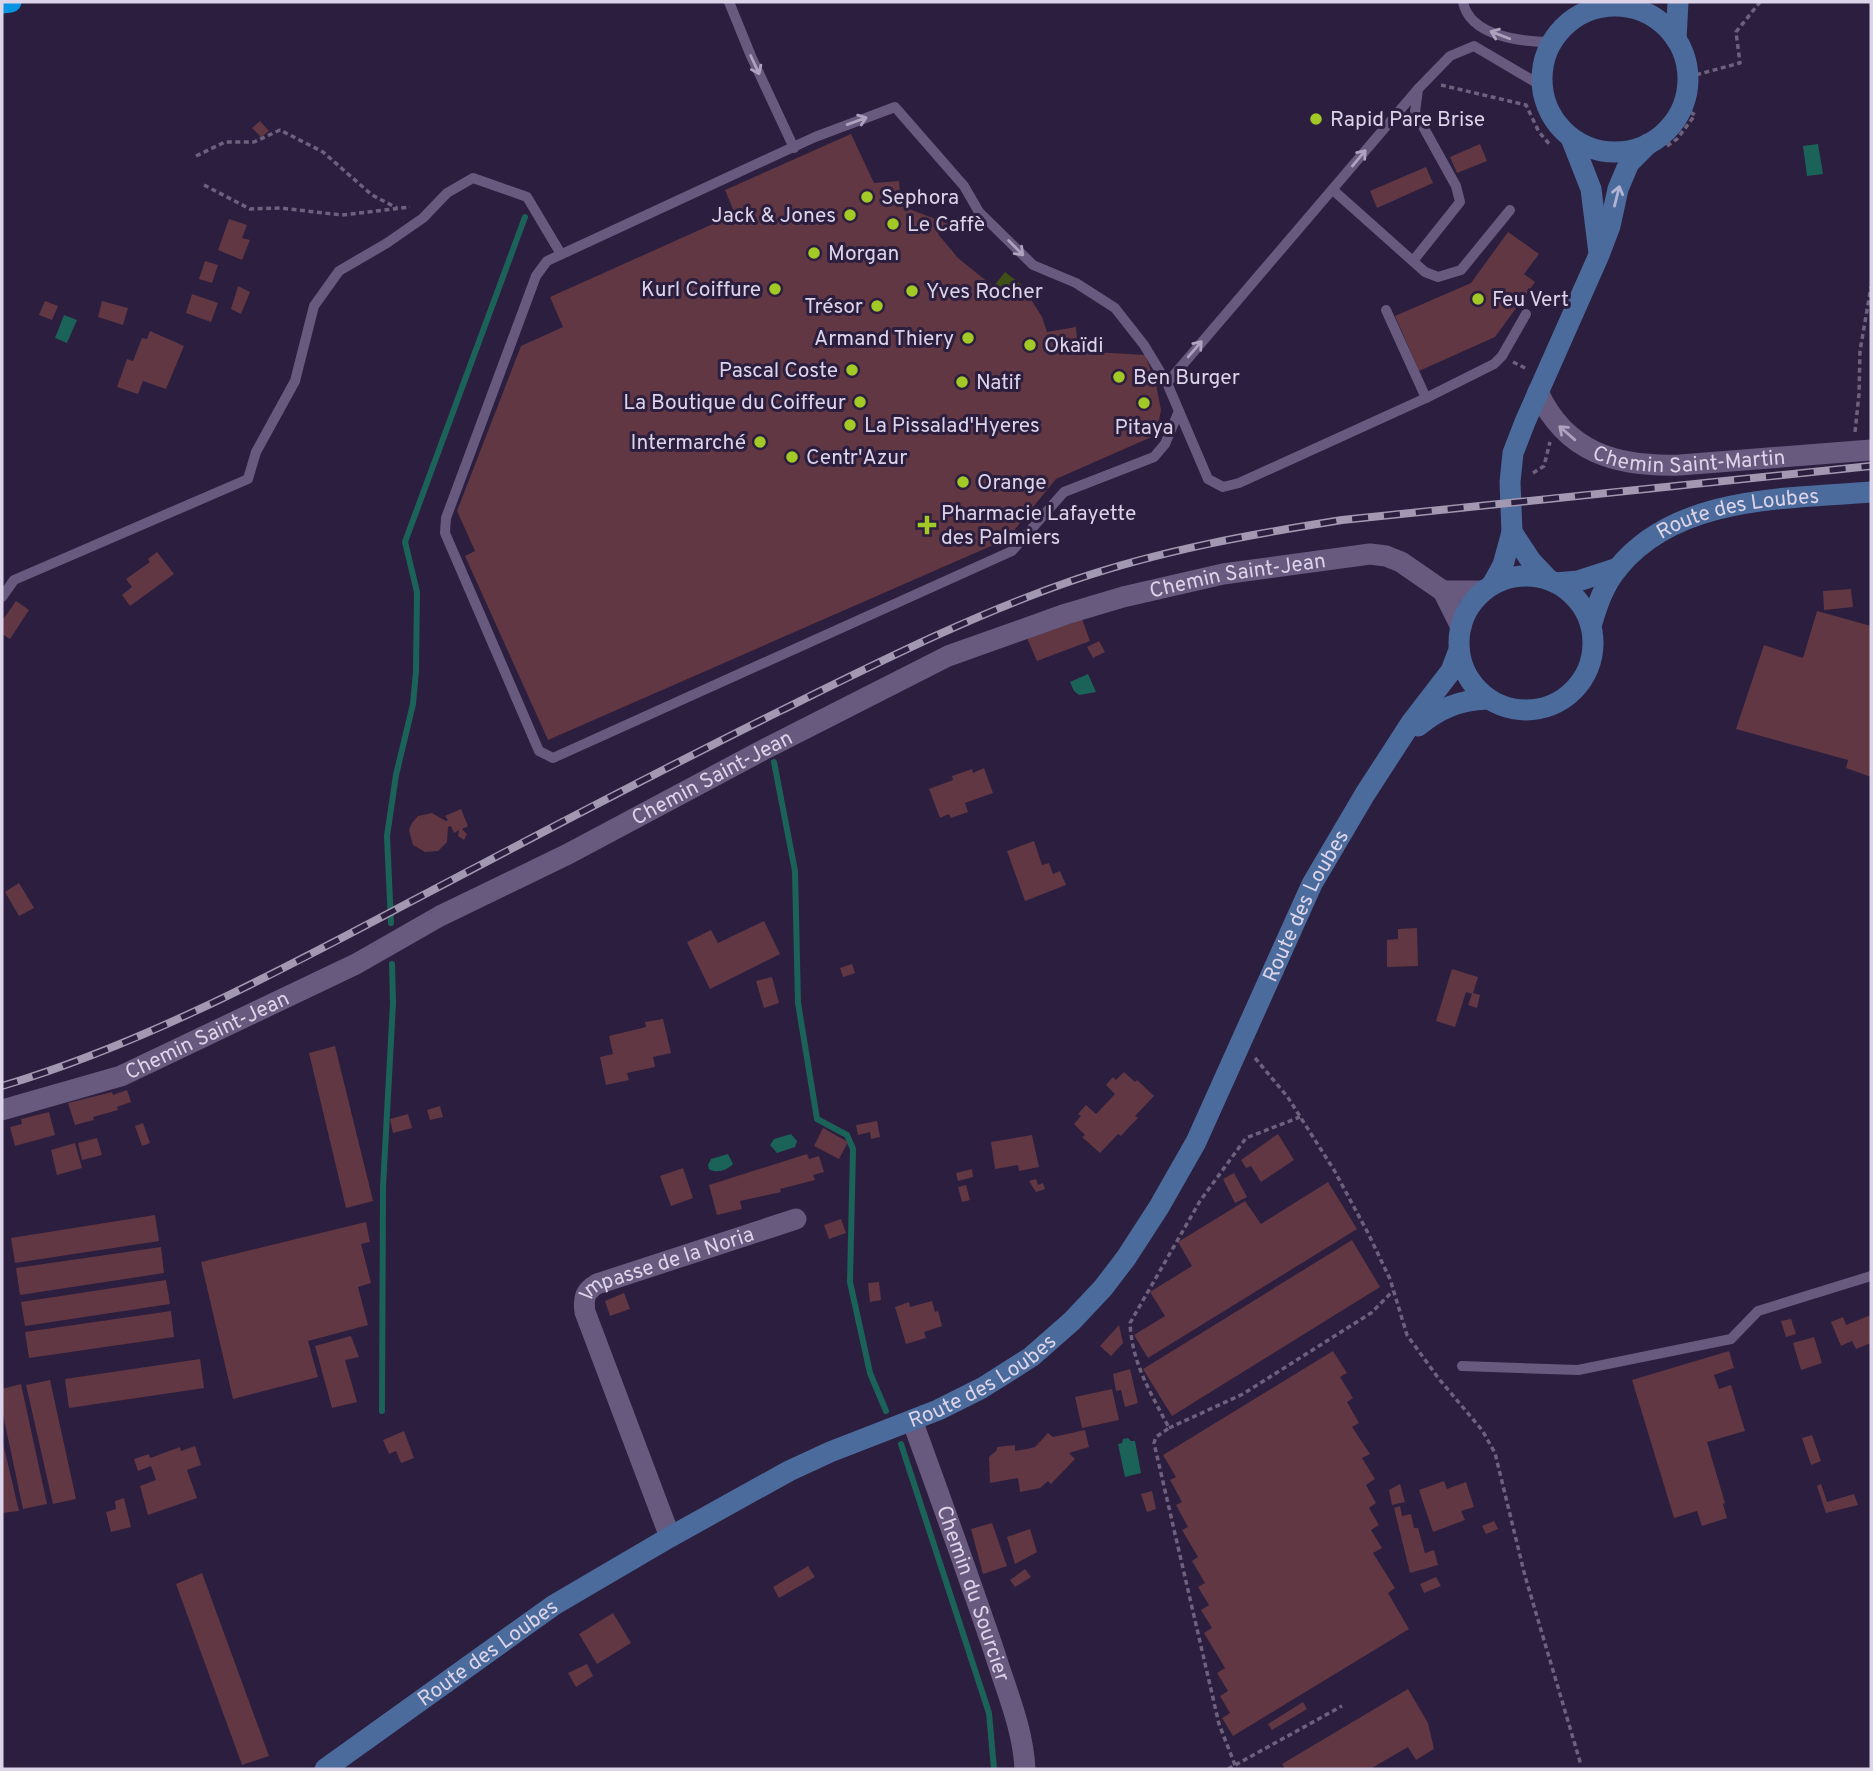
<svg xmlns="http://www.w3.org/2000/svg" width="1873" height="1771" viewBox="0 0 1873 1771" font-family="Overpass,sans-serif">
  <rect width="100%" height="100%" fill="#2c1e3e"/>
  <polygon fill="#404e18" points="1005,272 1022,285 1012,295 994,286"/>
  <g fill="#1b6259">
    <polygon points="1818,144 1823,174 1807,176 1803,146"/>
    <polygon points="64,315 77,320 67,343 55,338"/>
    <polygon points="1088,674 1096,692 1079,695 1074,691 1070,682"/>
    <polygon points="791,1134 797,1141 795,1147 777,1153 770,1145 774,1139"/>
    <path d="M728,1154l5,10c-5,6 -17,10 -24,5l-1,-4 3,-6z"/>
    <polygon points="1128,1438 1131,1441 1135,1441 1141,1473 1125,1477 1118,1444 1122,1443 1123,1439"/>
  </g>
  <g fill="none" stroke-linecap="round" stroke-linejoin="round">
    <g stroke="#1b6259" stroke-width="6">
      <polyline points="774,762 795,871 798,1003 817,1119 847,1135 853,1149 850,1282 870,1373 886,1411"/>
      <polyline points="391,923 387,836 396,775 413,704 416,671 417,592 405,542 525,217"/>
      <polyline points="382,1411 383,1187 393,1003 392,964"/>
      <polyline points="901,1444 989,1713 994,1769"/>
    </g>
  </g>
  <g fill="#603742">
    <polygon points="260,121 269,131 261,137 252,128"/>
    <polygon points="851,134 874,183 899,181 901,206 949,224 938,234 958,258 989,283 1012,295 1022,285 1042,317 1047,332 1076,327 1078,351 1145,355 1156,384 1161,410 1156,435 1056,479 1007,539 548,740 465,556 475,551 457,511 521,346 563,327 550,297 735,214 725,190"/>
    <polygon points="1480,144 1487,161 1457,173 1450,157"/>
    <polygon points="1426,167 1433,183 1377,208 1370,191"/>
    <polygon points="229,219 247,225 242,238 250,240 242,260 218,250"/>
    <polygon points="1508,232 1539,254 1524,274 1535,282 1495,337 1419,371 1395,316 1471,283"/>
    <polygon points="205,261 218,265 212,283 199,279"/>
    <polygon points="238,286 250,292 241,314 231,309"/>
    <polygon points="192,294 218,303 211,322 186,313"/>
    <polygon points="45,301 58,306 52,320 39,315"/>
    <polygon points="102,301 128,308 123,325 98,317"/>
    <polygon points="150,331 184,346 166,389 143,381 138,394 117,387 127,359 133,361 142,338 147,339"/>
    <polygon points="157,552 174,574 130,606 122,595 132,587 126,579 150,562 148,559"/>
    <polygon points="1851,589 1853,607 1824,610 1823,591"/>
    <polygon points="16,601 29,610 10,639 2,634 2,621"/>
    <polygon points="1817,611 1871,626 1871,777 1846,768 1848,760 1736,729 1764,645 1803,658"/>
    <polygon points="1082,619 1090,641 1037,661 1027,638"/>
    <polygon points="1099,641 1105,652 1093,658 1087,647"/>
    <polygon points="984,768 993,793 965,803 968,812 951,818 949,814 940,818 929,789 953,780 952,776 972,769 973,773"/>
    <polygon points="461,809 468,826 462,829 467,834 464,840 458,836 459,830 454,833 451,826 448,827 447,842 438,851 425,852 413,845 409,830 412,823 418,816 432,813 446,821 448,820 445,816"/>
    <polygon points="1034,841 1042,865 1049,863 1053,874 1060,871 1066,885 1025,901 1007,851"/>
    <polygon points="19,883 34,908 19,916 5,892"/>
    <polygon points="764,921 780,954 710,989 687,942 711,930 718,943"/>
    <polygon points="1417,928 1418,966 1387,967 1387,940 1398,939 1398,929"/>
    <polygon points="852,964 855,973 843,977 840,968"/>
    <polygon points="1452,969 1478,977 1473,993 1480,995 1477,1008 1468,1005 1472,994 1466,992 1455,1027 1436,1021"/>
    <polygon points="772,977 779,1003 764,1008 756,981"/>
    <polygon points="663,1019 671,1053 653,1057 655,1067 627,1073 629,1080 606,1085 600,1057 613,1054 609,1036 646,1027 645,1022"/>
    <polygon points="335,1046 373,1201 346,1208 309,1053"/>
    <polygon points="1124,1072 1135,1082 1137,1080 1154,1096 1135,1116 1138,1118 1129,1127 1121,1136 1118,1134 1100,1153 1082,1137 1085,1135 1074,1124 1081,1116 1078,1114 1086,1105 1096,1114 1115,1094 1106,1085 1113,1077 1116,1080"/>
    <polygon points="127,1090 131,1102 117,1107 118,1110 93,1117 94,1120 75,1125 68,1103 112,1092 113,1095"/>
    <polygon points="440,1106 443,1117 430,1120 427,1110"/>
    <polygon points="49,1112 55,1135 15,1146 10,1127 22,1124 21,1119"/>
    <polygon points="408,1114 412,1128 393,1133 390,1119"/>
    <polygon points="877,1121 880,1137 871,1139 870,1132 858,1135 856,1125"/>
    <polygon points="143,1123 150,1143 142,1146 135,1126"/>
    <polygon points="823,1128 848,1142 839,1159 814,1146"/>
    <polygon points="1278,1134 1294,1160 1261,1182 1251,1166 1246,1168 1241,1160"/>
    <polygon points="1032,1135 1039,1167 1019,1171 1018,1165 995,1169 991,1142"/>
    <polygon points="97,1138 102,1155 82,1160 78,1143"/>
    <polygon points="75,1143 82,1168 57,1175 51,1150"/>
    <polygon points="807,1154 809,1159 819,1156 824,1172 813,1175 815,1180 780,1189 781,1192 740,1201 742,1209 717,1215 709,1185"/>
    <polygon points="683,1168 693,1198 671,1206 660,1176"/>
    <polygon points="972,1169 973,1177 958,1181 956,1173"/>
    <polygon points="1234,1173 1247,1197 1235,1203 1223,1179"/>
    <polygon points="1036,1179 1038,1185 1043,1183 1045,1189 1036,1192 1029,1181"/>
    <polygon points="1328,1182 1357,1229 1148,1358 1134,1335 1165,1316 1150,1292 1192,1266 1178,1242 1245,1201 1261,1224"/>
    <polygon points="966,1185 970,1200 962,1202 958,1187"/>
    <polygon points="155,1215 159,1241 15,1263 11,1238"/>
    <polygon points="841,1219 846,1233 829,1239 824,1225"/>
    <polygon points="366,1222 370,1242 361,1244 371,1283 358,1287 368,1325 308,1341 318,1377 233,1399 201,1262"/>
    <polygon points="1352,1240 1380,1287 1172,1416 1143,1369"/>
    <polygon points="161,1247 164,1273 20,1295 16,1268"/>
    <polygon points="166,1280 170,1304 25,1326 21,1302"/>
    <polygon points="879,1282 881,1300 870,1302 868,1283"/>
    <polygon points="624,1293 630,1309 610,1316 605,1301"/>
    <polygon points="932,1301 935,1312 938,1311 942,1326 924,1332 926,1338 906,1344 895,1307 909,1302 910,1307"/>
    <polygon points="171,1311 174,1337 29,1358 25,1332"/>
    <polygon points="1871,1315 1871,1343 1856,1349 1852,1341 1841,1346 1831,1322 1843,1317 1846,1325"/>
    <polygon points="1791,1319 1796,1334 1786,1337 1781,1321"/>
    <polygon points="1119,1325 1123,1343 1111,1356 1100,1346"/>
    <polygon points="351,1336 359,1357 345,1360 357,1402 332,1408 315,1346"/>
    <polygon points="1814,1337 1822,1363 1801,1370 1793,1343"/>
    <polygon points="1333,1351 1347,1373 1340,1377 1353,1398 1347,1402 1359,1423 1352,1427 1370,1454 1362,1458 1375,1479 1366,1485 1376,1503 1369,1508 1379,1525 1371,1530 1382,1548 1373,1553 1395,1588 1388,1593 1409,1629 1233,1736 1222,1718 1230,1713 1220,1696 1228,1691 1217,1673 1225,1668 1204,1633 1212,1628 1201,1610 1209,1605 1198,1587 1205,1583 1192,1561 1198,1557 1182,1530 1188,1527 1176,1505 1182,1502 1170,1480 1176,1477 1163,1455"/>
    <polygon points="1729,1351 1734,1368 1714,1375 1719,1389 1731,1385 1745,1431 1707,1442 1725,1503 1723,1504 1727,1518 1702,1526 1697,1511 1674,1518 1632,1380"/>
    <polygon points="200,1359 204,1388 69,1408 65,1379"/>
    <polygon points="1130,1369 1138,1403 1125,1407 1121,1390 1116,1391 1113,1374"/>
    <polygon points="50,1380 76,1499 53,1504 26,1385"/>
    <polygon points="21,1384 47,1504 23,1509 2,1410 2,1389"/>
    <polygon points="1112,1389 1119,1420 1082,1428 1075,1397"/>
    <polygon points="1085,1430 1089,1447 1069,1453 1075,1459 1051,1484 1048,1481 1040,1488 1020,1492 1018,1478 990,1483 989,1457 997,1450 997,1447 1015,1445 1015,1451 1027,1449 1035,1447 1048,1433 1053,1437"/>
    <polygon points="404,1431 414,1458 401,1463 396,1451 389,1454 383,1440"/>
    <polygon points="1812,1435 1821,1461 1811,1465 1802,1438"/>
    <polygon points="2,1439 19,1511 2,1513"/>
    <polygon points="195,1446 201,1465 187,1470 197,1498 148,1515 140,1486 156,1480 151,1466 138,1471 134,1459 149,1454 150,1458 180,1447 181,1451"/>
    <polygon points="1444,1481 1447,1489 1466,1482 1474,1507 1461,1511 1465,1520 1433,1532 1419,1490"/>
    <polygon points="1400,1484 1405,1502 1392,1505 1389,1490"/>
    <polygon points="1821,1484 1827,1502 1854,1494 1858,1505 1826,1513 1817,1486"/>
    <polygon points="1152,1491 1156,1509 1147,1512 1141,1494"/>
    <polygon points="124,1498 131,1527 111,1532 106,1512 116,1509 115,1501"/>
    <polygon points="1400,1506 1402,1516 1411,1514 1414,1528 1418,1528 1425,1553 1434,1550 1438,1565 1410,1573 1394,1508"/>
    <polygon points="1494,1521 1498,1529 1486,1534 1482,1526"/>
    <polygon points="992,1523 1007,1566 983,1574 971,1529"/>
    <polygon points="1030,1529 1037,1552 1015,1564 1007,1537"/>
    <polygon points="808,1566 815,1577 779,1598 773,1587"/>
    <polygon points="1025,1569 1031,1577 1015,1587 1010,1580"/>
    <polygon points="202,1573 269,1756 242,1765 176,1584"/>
    <polygon points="1436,1577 1441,1586 1424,1593 1420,1584"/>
    <polygon points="613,1613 631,1643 597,1664 579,1634"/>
    <polygon points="587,1664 593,1676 576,1687 568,1673"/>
    <polygon points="1408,1689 1428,1723 1434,1749 1416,1760 1408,1747 1370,1769 1285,1769 1282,1764"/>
    <polygon points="1303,1702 1307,1709 1272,1730 1268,1724"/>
  </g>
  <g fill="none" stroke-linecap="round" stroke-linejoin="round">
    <g stroke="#6d617d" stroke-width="3.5" stroke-dasharray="5 3.5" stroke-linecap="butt">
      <polyline points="1688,77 1740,63 1736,32 1760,2"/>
      <polyline points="1441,85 1526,105 1539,132 1551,146"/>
      <polyline points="1667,146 1677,139 1695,115 1682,107"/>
      <polyline points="196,156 225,142 254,142 280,130 323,152 372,195 397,208"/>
      <polyline points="204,185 250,209 280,208 342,215 410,207"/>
      <polyline points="1513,362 1527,369"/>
      <polyline points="1855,432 1859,394 1860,351 1871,287"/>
      <polyline points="1533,473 1544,466 1550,442"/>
      <polyline points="1255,1058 1287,1096 1334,1170 1368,1233 1390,1279 1407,1335 1439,1379 1482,1430 1495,1453 1525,1576 1581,1765"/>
      <polyline points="1169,1428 1243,1394 1371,1313 1393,1291"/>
      <path d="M1235,1765l-16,-41 -65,-281 2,-6 13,-9c-18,-35 -37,-64 -39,-105l70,-122 46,-63 54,-21"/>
      <polyline points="1228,1769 1342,1706"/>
    </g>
    <g stroke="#68597e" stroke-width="10">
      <polyline points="729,2 751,56 794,148"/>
      <path d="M1463,2c7,35 60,40 89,40"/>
      <polyline points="1333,190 1425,272 1438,277 1461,270 1510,210"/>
      <polyline points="1413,261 1460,202 1456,186 1415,112 1418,89"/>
      <polyline points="1386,310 1426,398"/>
      <polyline points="1167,383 1208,479 1223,487 1239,483 1426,398 1494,364 1502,356 1526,314"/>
      <polyline points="1179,411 1165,444 1154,457 1064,492 1012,551 553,758 539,751 445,533 446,518 536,276 547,261 815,137 895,107 964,186 979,212 1033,265 1076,283 1115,308 1144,345 1167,383 1418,89 1450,56 1474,46 1542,86"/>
      <polyline points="2,597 14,580 248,479 256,452 295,381 314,306 339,271 387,243 423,218 447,193 473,178 527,197 561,254"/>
      <polyline points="1462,1366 1578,1370 1731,1339 1758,1311 1871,1276"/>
    </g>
    <g stroke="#68597e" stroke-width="21">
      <path id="s1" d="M1538,392c28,61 79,75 142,73l191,-15"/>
      <polyline points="1443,591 1483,591"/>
      <path id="s2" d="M2,1110l119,-34 235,-112 84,-48 128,-62 195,-104 185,-94 118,-42 57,-17 100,-23 147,-20 16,2 15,6 42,29 18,36"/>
      <path id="s3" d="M912,1420c28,77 56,154 82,231 12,39 29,77 31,118"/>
      <path id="s4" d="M670,1537l-85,-225c-2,-14 0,-21 12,-28l199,-65"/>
    </g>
    <g stroke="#4b6b9c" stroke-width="21">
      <circle cx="1615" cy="79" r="73"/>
      <polyline points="1676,39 1678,2"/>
      <polyline points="1571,138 1591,189 1599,253"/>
      <polyline points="1512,532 1531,561 1548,579"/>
      <circle cx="1526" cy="643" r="67"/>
      <polyline points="1556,583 1578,581 1618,568"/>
      <polyline points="1492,585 1503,565 1512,532 1510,482 1513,453 1525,422 1599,255 1610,226 1618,189 1629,163 1648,144"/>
      <path id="s5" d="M1591,626c6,-20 13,-42 27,-58 59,-73 169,-69 253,-76"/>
      <path d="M1418,726c21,-17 41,-26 69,-27"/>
      <path id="s6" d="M325,1769l229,-164 116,-68 119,-66 41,-19 108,-42 44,-22 49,-31 41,-36 31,-33 23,-30 33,-51 37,-65 116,-258 53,-90 46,-71 40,-52 8,-21"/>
    </g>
    <polyline stroke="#0794e1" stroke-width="21" points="2,3 11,2"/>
    <g stroke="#a298b1" stroke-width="8">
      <path id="rail" d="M2,1086c144,-43 275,-114 408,-184 123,-65 247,-130 372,-192 97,-48 192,-96 295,-131 86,-29 176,-45 265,-59l529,-54"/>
    </g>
    <use href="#rail" stroke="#2c1e3e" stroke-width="5" stroke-dasharray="16" stroke-linecap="butt"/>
  </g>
  <defs><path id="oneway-shaft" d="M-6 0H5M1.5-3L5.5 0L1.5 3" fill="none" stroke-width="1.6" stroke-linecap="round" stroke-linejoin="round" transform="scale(1.75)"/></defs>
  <g stroke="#aea3be">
    <use href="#oneway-shaft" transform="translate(1500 35) rotate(-159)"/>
    <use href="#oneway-shaft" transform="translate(755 65) rotate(65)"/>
    <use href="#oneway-shaft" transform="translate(857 121) rotate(-20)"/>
    <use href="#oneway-shaft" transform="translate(1359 158) rotate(-50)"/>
    <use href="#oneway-shaft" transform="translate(1016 248) rotate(45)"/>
    <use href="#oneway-shaft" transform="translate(1195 349) rotate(-49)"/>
    <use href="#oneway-shaft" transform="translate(1567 433) rotate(-139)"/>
  </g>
  <use stroke="#b0b4d2" href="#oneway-shaft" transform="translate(1617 196) rotate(-76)"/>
  <g fill="#a3c927" stroke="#2c1e3e" stroke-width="2.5">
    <circle cx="1316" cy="119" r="7"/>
    <circle cx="867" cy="197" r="7"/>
    <circle cx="850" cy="215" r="7"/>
    <circle cx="893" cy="224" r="7"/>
    <circle cx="814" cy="253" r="7"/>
    <circle cx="775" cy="289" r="7"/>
    <circle cx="912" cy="291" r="7"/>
    <circle cx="1478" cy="299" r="7"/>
    <circle cx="877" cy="306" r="7"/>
    <circle cx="968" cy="338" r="7"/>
    <circle cx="1030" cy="345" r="7"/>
    <circle cx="852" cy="370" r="7"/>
    <circle cx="1119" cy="377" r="7"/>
    <circle cx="962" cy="382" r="7"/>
    <circle cx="860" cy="402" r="7"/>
    <circle cx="1144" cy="403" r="7"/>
    <circle cx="850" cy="425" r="7"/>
    <circle cx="760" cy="442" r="7"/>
    <circle cx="792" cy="457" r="7"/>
    <circle cx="963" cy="482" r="7"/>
    <path d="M923.5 514.5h7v7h7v7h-7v7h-7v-7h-7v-7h7z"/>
  </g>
  <g text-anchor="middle" stroke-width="6" stroke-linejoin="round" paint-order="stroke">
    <g font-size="21" fill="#dcd4e9" stroke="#2c1e3e" text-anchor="start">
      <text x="1330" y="126">Rapid Pare Brise</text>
      <text x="881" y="204">Sephora</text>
      <text x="836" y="222" text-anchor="end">Jack &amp; Jones</text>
      <text x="907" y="231">Le Caffè</text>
      <text x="828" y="260">Morgan</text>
      <text x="761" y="296" text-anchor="end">Kurl Coiffure</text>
      <text x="926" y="298">Yves Rocher</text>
      <text x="1492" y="306">Feu Vert</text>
      <text x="863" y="313" text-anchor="end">Trésor</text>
      <text x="954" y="345" text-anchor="end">Armand Thiery</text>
      <text x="1044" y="352">Okaïdi</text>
      <text x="838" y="377" text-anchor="end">Pascal Coste</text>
      <text x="1133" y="384">Ben Burger</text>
      <text x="976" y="389">Natif</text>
      <text x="846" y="409" text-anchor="end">La Boutique du Coiffeur</text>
      <text x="864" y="432">La Pissalad'Hyeres</text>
      <text x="1144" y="434" text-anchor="middle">Pitaya</text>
      <text x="746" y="449" text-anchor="end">Intermarché</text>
      <text x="806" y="464">Centr'Azur</text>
      <text x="977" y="489">Orange</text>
      <text x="941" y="520">Pharmacie Lafayette<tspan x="941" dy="24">des Palmiers</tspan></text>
    </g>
    <g font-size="21" fill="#dcd4e9" stroke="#2c1e3e">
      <text dy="7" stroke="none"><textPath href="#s1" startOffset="180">Chemin Saint-Martin</textPath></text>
      <text dy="7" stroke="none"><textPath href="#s5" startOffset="201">Route des Loubes</textPath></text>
      <text dy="7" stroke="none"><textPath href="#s2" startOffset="1353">Chemin Saint-Jean</textPath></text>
      <text dy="7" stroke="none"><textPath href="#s2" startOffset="786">Chemin Saint-Jean</textPath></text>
      <text dy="7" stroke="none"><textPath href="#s6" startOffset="1354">Route des Loubes</textPath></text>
      <text dy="7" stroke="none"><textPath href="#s2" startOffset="219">Chemin Saint-Jean</textPath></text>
      <text dy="7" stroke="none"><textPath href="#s4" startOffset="346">Impasse de la Noria</textPath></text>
      <text dy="7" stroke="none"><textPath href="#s6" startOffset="766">Route des Loubes</textPath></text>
      <text dy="7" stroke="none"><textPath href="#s3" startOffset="184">Chemin du Sourcier</textPath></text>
      <text dy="7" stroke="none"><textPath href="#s6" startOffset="200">Route des Loubes</textPath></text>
    </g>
  </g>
  <rect width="1873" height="1771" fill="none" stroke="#dcd4e9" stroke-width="7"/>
</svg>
